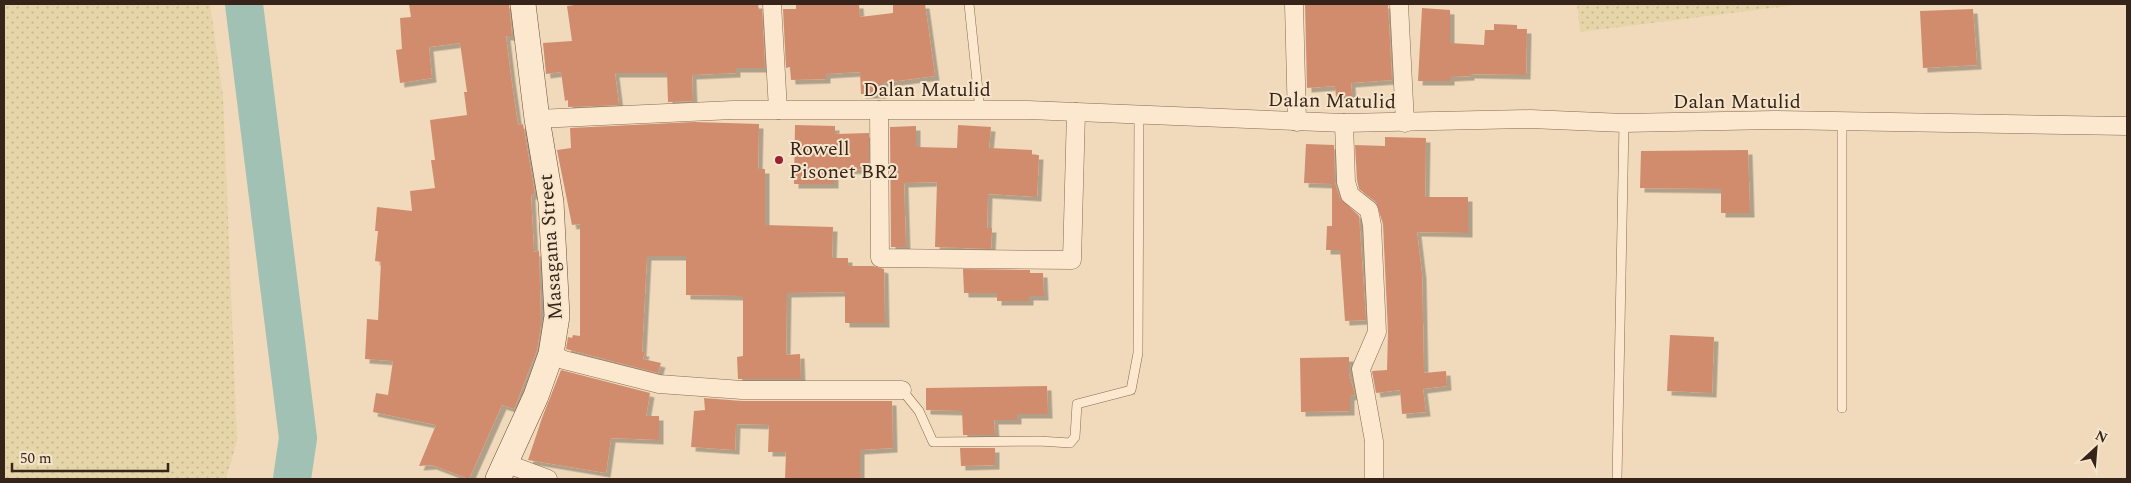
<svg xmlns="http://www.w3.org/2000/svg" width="2131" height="483" viewBox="0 0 2131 483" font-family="Spectral,serif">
  <defs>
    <pattern id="farmland-dots" width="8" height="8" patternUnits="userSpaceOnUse" patternTransform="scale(1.25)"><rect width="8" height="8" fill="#e6d5a8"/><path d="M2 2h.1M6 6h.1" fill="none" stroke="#c6b790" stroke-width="1.8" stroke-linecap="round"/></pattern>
    <filter id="shadow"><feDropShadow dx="4.5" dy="4.5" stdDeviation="0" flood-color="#0004"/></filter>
  </defs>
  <rect width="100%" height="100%" fill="#f0dabb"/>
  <g fill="url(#farmland-dots)">
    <polygon points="4,4 210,4 223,96 237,441 226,479 4,479"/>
    <polygon points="1577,4 1805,4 1580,32"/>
  </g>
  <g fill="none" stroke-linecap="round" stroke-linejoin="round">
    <polyline stroke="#a0c1b3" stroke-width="38" points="244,4 298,438 292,479"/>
  </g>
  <g fill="#d18c6e" filter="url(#shadow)">
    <polygon points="409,4 509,4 512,36 506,36 511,77 518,125 523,124 535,194 531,195 534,252 539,251 541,325 537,350 514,409 502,405 469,479 432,465 419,466 436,425 373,412 376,393 388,395 393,361 365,359 367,319 378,320 381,262 375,261 378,231 375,231 377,207 412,211 410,191 435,188 431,160 435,160 430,120 467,115 464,92 467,92 460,43 429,47 432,78 400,83 396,50 402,49 400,18 411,17"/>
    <polygon points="582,4 758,4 759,10 762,10 765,68 736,68 736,73 692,75 693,101 668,102 667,73 615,73 619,105 568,107 568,100 565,101 561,72 546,74 543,43 572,41 567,6"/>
    <polygon points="796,4 859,4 860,17 893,13 893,4 925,4 935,76 882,83 882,94 861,94 860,72 826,74 826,79 791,80 790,67 786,68 783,9 796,9"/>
    <polygon points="1305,4 1388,4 1392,80 1351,83 1352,96 1336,97 1335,86 1307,88"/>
    <polygon points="1422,8 1450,10 1450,43 1484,45 1485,30 1494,30 1494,24 1517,25 1517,29 1527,29 1526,75 1470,74 1470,76 1450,77 1450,81 1418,81"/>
    <polygon points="1973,9 1977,65 1923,68 1920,11"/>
    <polygon points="694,122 759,124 758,169 765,169 765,225 833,227 832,258 848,258 848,266 873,266 884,269 885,323 845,323 845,292 787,293 786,355 800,354 801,379 738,379 737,357 743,356 743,296 686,295 686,256 647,256 642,352 645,352 643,359 661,363 658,373 566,349 568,337 572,338 573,335 580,336 580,224 572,225 557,150 571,148 570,128"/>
    <polygon points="795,125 835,126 835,134 869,133 869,169 834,170 834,184 794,184"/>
    <polygon points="958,125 991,127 989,148 1032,150 1032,155 1039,155 1037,197 988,194 987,228 992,228 991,249 935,247 937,182 904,183 906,247 891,247 890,127 916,126 916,147 957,148"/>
    <polygon points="1385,137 1426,138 1425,197 1468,197 1468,233 1417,232 1422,274 1424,373 1446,371 1447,386 1423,389 1426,412 1402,414 1400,390 1376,393 1372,371 1387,370 1388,332 1383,224 1376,202 1359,189 1357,180 1355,145 1385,146"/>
    <polygon points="1306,144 1334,145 1335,183 1340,198 1359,216 1366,320 1345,321 1340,250 1326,250 1327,226 1332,226 1332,184 1304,183"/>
    <polygon points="1748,150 1750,213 1721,213 1721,189 1640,188 1641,151"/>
    <polygon points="963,269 1030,270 1030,273 1043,273 1044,296 1029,296 1029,301 997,301 997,293 964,293"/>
    <polygon points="1670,335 1714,337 1712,393 1667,391"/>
    <polygon points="1349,357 1349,374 1355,395 1350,396 1350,411 1301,412 1300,358"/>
    <polygon points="561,370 650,393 646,416 659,416 659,440 611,438 606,473 528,460 542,418"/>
    <polygon points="1047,386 1048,414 1017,414 1017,420 994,420 995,435 963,435 962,411 926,410 926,388"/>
    <polygon points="704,398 742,401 892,401 893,448 860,450 860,479 785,479 786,452 768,452 769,425 736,424 735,450 691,447 694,411 705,410"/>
    <polygon points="960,448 995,448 995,465 961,466"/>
  </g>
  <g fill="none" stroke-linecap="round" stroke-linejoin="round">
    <g stroke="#886a54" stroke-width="10">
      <g id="lane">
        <polyline points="969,4 980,110"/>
        <polyline points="902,390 919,411 933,442 1039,441 1070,443 1075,437 1077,404 1131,390 1138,353 1139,115"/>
        <polyline points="1842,408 1842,123"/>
        <polyline points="1617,479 1624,123"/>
      </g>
    </g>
    <g stroke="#886a54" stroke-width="19">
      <g id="street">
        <polyline points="772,4 778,110"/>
        <polyline points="1294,4 1297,122"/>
        <polyline points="1399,4 1405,123"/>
        <polyline points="879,110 880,258 1072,260 1076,112"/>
        <polyline points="537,119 733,110 1028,110 1344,123 1530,119 1624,123 1774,120 2127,126"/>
        <polyline points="1344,123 1346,182 1350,195 1369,210 1372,225 1377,332 1361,369 1374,441 1374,479"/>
        <polyline points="551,354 564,360 659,384 742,390 902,390"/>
        <polyline points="505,463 548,479"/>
      </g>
    </g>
    <g stroke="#6a4b38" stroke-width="26">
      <polyline id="secondary" points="498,479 536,396 551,354 557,316 551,202 537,119 523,4"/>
    </g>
    <use href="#lane" stroke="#fbe8ce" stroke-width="9"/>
    <use href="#street" stroke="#fbe8ce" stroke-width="18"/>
    <use href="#secondary" stroke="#fbe8ce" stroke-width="25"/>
  </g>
  <circle fill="#9b2130" stroke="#f7e5cb" stroke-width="2" cx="779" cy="160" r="5"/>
  <g text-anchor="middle" stroke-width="4" stroke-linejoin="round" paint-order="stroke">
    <g font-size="20" fill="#36241a" stroke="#f7e5cb">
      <text x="927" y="96">Dalan Matulid</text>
      <text transform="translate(1332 100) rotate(1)" y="7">Dalan Matulid</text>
      <text x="1737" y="108">Dalan Matulid</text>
      <text transform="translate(550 247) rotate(-94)" y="7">Masagana Street</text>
    </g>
    <g font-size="20" fill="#36241a" stroke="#f7e5cb" text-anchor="start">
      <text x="789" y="155">Rowell<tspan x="789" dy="23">Pisonet BR2</tspan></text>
    </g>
  </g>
  <rect width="2131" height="483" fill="none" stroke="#36241a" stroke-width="10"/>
  <g transform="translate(2096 448) rotate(26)" stroke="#f7e5cb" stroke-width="4" paint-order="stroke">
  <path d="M0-4L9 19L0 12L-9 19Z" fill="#36241a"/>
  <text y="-8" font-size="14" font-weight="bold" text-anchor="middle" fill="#36241a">N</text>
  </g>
  <path d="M12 463v8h156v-8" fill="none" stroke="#36241a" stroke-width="2.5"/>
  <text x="20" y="463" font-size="15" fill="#36241a" stroke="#f7e5cb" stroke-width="4" paint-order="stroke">50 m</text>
</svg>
